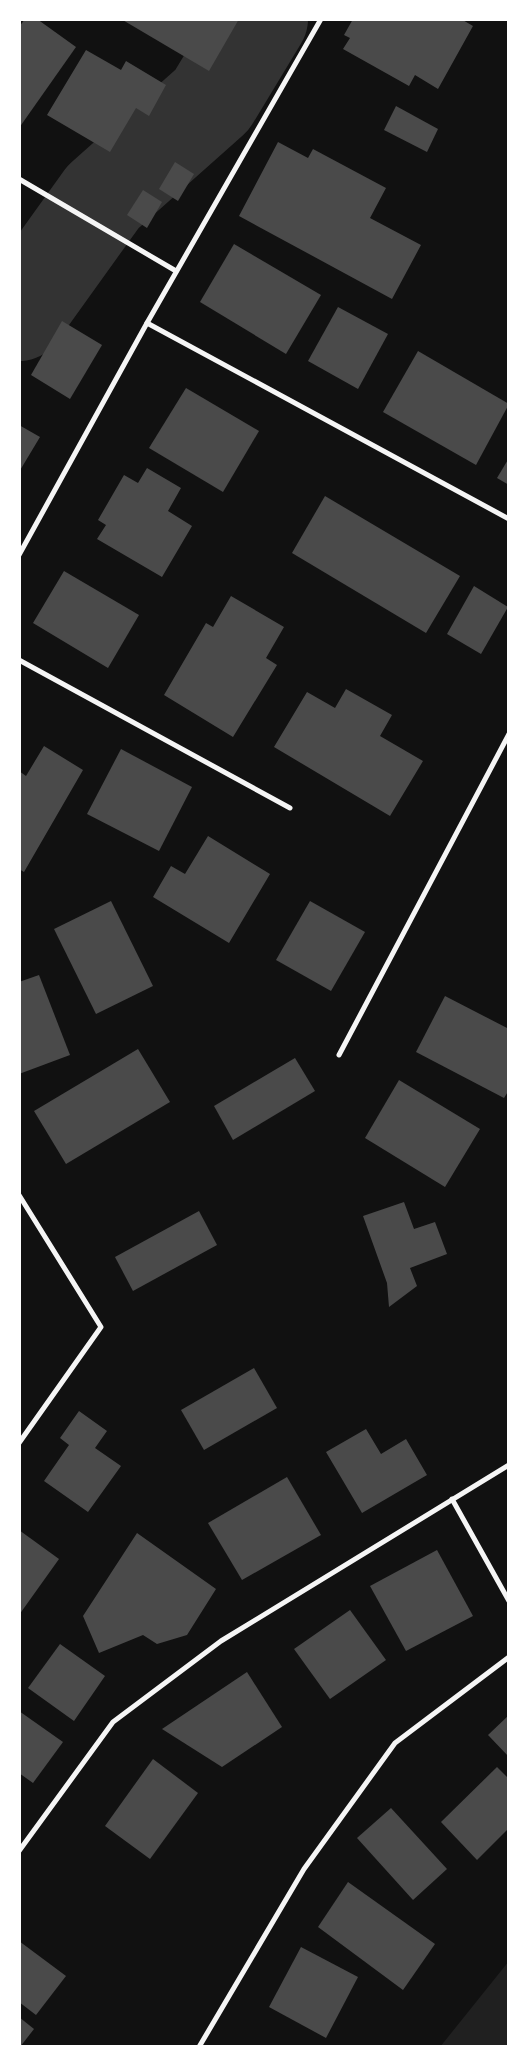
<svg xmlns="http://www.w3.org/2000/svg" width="528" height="2066" viewBox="0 0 528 2066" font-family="'Fira Sans Condensed',sans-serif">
  <rect width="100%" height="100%" fill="#111"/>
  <polygon fill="#202020" points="509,1961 509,2047 440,2047"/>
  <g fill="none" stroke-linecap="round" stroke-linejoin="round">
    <polyline stroke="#333" stroke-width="94" points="19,314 103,197 212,100 261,19"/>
  </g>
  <g fill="#4a4a4a">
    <polygon points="25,19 37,19 76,47 19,128 19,27"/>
    <polygon points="121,19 239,19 209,71"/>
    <polygon points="353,19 461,19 473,26 438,89 415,75 409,86 343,49 350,38 344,35"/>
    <polygon points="86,50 121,70 126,61 166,85 149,116 136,108 110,152 47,115"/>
    <polygon points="396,106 438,129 427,152 384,130"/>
    <polygon points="278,142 308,158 313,149 386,188 370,218 421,245 392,299 239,216"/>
    <polygon points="175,162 194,174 178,201 159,189"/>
    <polygon points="143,190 162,202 147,228 127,215"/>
    <polygon points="234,244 321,295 286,354 200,302"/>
    <polygon points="338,307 388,334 358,389 308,361"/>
    <polygon points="62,321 102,345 70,399 31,375"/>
    <polygon points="418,351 509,404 476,465 383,412"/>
    <polygon points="186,388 259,431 223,492 149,448"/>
    <polygon points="19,425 40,437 19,472"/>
    <polygon points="509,458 509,485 497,478"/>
    <polygon points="147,468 181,488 168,511 192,526 162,577 97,539 106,525 98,520 124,475 138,483"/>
    <polygon points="325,496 460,576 426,633 292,553"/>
    <polygon points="64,571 139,615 108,668 33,623"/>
    <polygon points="474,586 508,607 481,654 447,634"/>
    <polygon points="231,596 284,627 266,658 277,665 233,737 164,695 206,623 213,627"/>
    <polygon points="346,689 392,715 380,736 423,761 390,816 274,747 307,692 335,708"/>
    <polygon points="44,746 83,770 24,872 19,869 19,771 26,776"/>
    <polygon points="121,749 192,787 159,851 87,814"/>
    <polygon points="208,836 270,874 229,943 153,897 171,866 185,874"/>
    <polygon points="111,901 153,986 96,1014 54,929"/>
    <polygon points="310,901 365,932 331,991 276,960"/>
    <polygon points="39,975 70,1055 19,1074 19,982"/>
    <polygon points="445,996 509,1029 509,1090 504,1098 416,1052"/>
    <polygon points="138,1049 170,1102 66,1164 34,1111"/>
    <polygon points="295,1058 315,1091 233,1140 214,1106"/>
    <polygon points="399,1080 480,1129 445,1187 365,1138"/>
    <polygon points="404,1202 414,1229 435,1222 447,1254 410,1268 417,1286 389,1307 387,1283 363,1216"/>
    <polygon points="199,1211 217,1245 133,1291 115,1257"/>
    <polygon points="254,1368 277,1408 204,1450 181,1410"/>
    <polygon points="79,1411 107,1431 95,1448 121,1466 88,1512 44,1481 69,1445 60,1438"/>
    <polygon points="366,1429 381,1454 406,1439 427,1475 362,1513 326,1452"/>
    <polygon points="287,1477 321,1535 242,1580 208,1523"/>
    <polygon points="19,1530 59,1559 19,1615"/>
    <polygon points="137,1533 216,1589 187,1635 157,1644 143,1635 99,1653 83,1616"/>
    <polygon points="437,1550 473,1616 406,1651 370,1586"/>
    <polygon points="350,1610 386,1660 330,1699 294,1649"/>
    <polygon points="60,1644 105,1676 74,1721 28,1688"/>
    <polygon points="247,1672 282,1727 222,1767 162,1729"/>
    <polygon points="19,1711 63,1742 33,1783 19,1773"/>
    <polygon points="509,1715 509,1757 488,1735"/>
    <polygon points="153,1759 198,1793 150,1859 105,1826"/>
    <polygon points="497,1767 509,1779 509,1828 477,1860 441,1822"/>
    <polygon points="391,1808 447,1869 413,1900 357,1838"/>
    <polygon points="348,1882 435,1944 403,1990 318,1927"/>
    <polygon points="19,1941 66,1976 36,2015 19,2002"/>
    <polygon points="301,1947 358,1977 326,2038 269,2007"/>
    <polygon points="19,2017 34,2029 20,2047 19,2047"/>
  </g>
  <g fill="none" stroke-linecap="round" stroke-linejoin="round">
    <g stroke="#f5f5f5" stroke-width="5">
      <polyline points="19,179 176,271"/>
      <polyline points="147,323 509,519"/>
      <polyline points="19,555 147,323 321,19"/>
      <polyline points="19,660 290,808"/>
      <polyline points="339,1055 509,734"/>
      <polyline points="19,1195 101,1327 19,1443"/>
      <polyline points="452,1499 509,1601"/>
      <polyline points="19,1851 113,1722 221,1641 509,1465"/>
      <polyline points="199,2047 304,1869 395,1743 509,1657"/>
    </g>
  </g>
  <rect width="528" height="2066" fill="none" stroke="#ffffff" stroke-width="42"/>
</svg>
